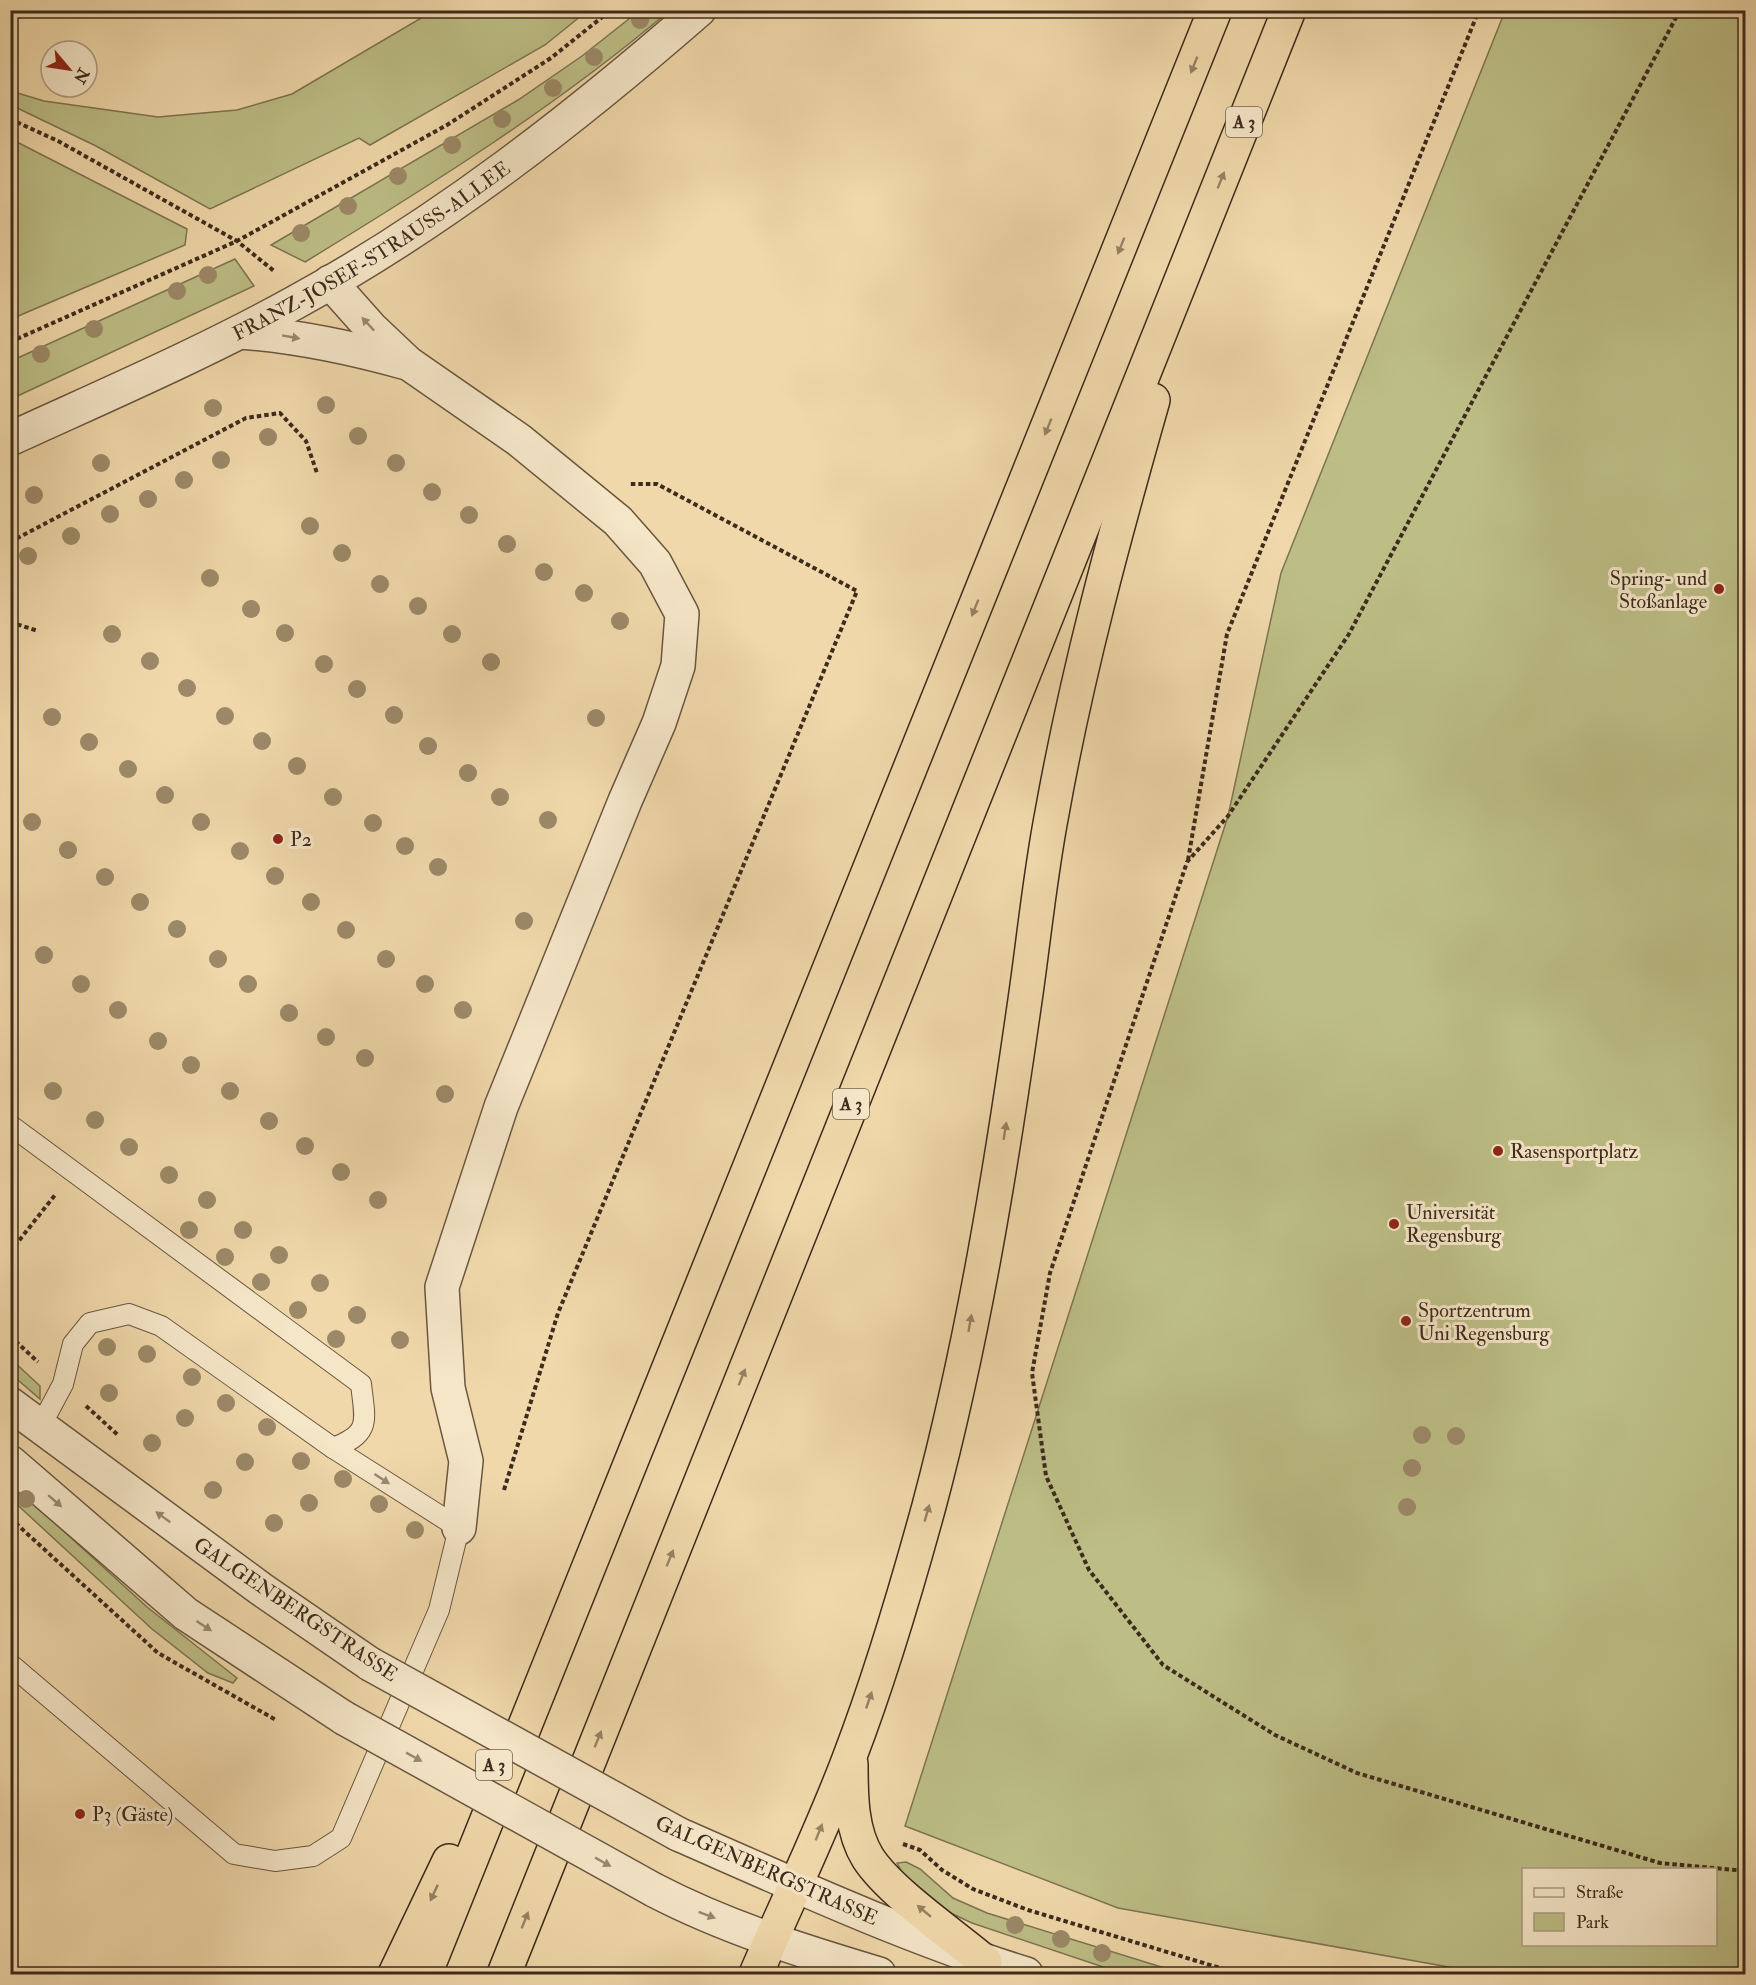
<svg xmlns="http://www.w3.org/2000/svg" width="1756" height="1985" viewBox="0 0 1756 1985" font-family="'IM FELL Double Pica',serif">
  <rect width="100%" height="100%" fill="#f0d8aa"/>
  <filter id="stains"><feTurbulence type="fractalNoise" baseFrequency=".00333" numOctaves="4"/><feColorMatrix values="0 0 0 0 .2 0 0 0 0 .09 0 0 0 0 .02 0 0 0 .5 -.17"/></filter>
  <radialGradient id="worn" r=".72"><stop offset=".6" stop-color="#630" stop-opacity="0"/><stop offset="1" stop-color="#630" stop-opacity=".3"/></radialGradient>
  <g fill="#bdbe86" stroke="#7d7452" stroke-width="1.5" fill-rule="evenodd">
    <polygon points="433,11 587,11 545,45 370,145 359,138 210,209 96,146 11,105 11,91 44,101 158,117 237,110 292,94"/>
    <path d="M639,11h30c-112,95 -238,174 -364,251l-34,-17 247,-145 64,-44z"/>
    <path d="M1505,11h240v1963h-257l-370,-66 -213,-82 323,-1010 53,-243zM1524,1870h192v74h-192z"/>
    <polygon points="11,139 187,229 185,245 11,319"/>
    <polygon points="235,259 254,286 11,399 11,361"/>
    <polygon points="11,1359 40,1386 40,1399 11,1374"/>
    <polygon points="10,1482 147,1607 237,1678 233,1683 208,1673 152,1629 11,1499"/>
    <polygon points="906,1862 920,1869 953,1898 987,1913 1184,1974 1124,1974 972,1923 940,1908 903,1874 897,1863"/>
  </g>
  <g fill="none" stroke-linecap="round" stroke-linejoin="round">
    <g stroke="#6a5640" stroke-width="22">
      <g id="service">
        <path d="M10,1125l351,259c4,37 11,49 -28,64"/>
        <polyline points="10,1664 234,1854 275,1861 313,1856 341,1838 439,1610 459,1528 333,1448 161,1326 129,1314 90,1323 73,1344 63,1384 40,1427"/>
      </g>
    </g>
    <g stroke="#6a5640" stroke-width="36">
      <g id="minor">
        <polyline points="330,282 371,328 408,363 519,440 618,521 655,563 682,614 678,666 659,723 625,801 501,1107 442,1287 448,1388 466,1461 459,1528"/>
        <path d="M240,332c56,4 109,15 163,30"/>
      </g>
    </g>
    <g stroke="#6a5640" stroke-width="36">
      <g id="tertiary">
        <path id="s1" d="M10,439c96,-44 194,-86 286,-137 146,-80 278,-183 403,-292"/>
        <polyline points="10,1404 261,1589 370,1664"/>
        <polyline points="10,1462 186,1614 344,1718"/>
        <path d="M678,1834c114,50 229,103 348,140"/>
        <path d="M654,1890c71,37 148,61 225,84"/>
      </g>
    </g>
    <g stroke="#3d2b1d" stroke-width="36">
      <g id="motorway">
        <path d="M851,1764c0,31 0,67 17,94 22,34 84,76 117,104"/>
        <polyline points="395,1974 449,1861"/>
        <polyline points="425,1974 1215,10"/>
        <polyline points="504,1974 1289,10"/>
        <path d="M756,1974c31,-72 66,-143 94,-218 31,-81 56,-166 79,-250 44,-165 72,-337 96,-506 9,-62 15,-125 27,-187 25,-140 62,-276 101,-413"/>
      </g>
    </g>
    <g stroke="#3d2b1d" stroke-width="4" stroke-dasharray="4.5 3" stroke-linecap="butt">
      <polyline points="1680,10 1349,634 1228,816 1187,862 1050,1273 1032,1373 1046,1476 1089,1570 1163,1665 1275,1735 1357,1773 1660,1863 1746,1871"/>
      <polyline points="10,119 58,141 237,241 274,271"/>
      <polyline points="10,342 237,241 447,125 551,58 611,10"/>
      <polyline points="10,542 246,418 280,413 306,441 317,473"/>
      <polyline points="10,622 38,631"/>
      <polyline points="1188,860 1227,634 1479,10"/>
      <polyline points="10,1252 55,1195"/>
      <polyline points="10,1336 38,1362"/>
      <polyline points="86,1406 118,1435"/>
      <polyline points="504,1490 558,1313 857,591 657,484 630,484"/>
      <polyline points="10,1518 158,1653 276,1720"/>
      <polyline points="903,1844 920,1850 942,1870 973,1889 1028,1910 1240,1974"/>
    </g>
    <use href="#service" stroke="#f5e6c8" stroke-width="20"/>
    <use href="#minor" stroke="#f5e6c8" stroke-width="33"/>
    <use href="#tertiary" stroke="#f5e6c8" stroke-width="33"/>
    <use href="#motorway" stroke="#f0d8aa" stroke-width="33"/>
    <g stroke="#6a5640" stroke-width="36" stroke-linecap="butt">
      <g id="tertiary-bridge">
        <polyline points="370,1664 678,1834"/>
        <polyline points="344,1718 654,1890"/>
      </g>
    </g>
    <use href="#tertiary-bridge" stroke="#f5e6c8" stroke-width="33"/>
  </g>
  <g fill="#9c8968">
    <circle cx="640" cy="20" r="9"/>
    <circle cx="594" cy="57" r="9"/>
    <circle cx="553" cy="88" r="9"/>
    <circle cx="502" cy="119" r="9"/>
    <circle cx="452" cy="145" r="9"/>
    <circle cx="398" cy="176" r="9"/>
    <circle cx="348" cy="206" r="9"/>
    <circle cx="301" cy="233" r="9"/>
    <circle cx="208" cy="275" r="9"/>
    <circle cx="177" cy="291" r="9"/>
    <circle cx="94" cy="329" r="9"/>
    <circle cx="41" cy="354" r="9"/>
    <circle cx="326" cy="405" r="9"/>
    <circle cx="213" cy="408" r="9"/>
    <circle cx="358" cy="436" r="9"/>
    <circle cx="268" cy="437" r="9"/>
    <circle cx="221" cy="460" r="9"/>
    <circle cx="101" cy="463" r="9"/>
    <circle cx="396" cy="463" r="9"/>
    <circle cx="184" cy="480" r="9"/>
    <circle cx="432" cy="492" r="9"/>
    <circle cx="34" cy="495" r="9"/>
    <circle cx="148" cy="499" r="9"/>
    <circle cx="110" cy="514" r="9"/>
    <circle cx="469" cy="515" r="9"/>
    <circle cx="310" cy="526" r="9"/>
    <circle cx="71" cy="536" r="9"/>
    <circle cx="507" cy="544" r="9"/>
    <circle cx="342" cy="553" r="9"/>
    <circle cx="28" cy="556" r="9"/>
    <circle cx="544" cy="572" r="9"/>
    <circle cx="210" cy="578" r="9"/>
    <circle cx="380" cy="584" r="9"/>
    <circle cx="584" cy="593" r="9"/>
    <circle cx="418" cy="606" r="9"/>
    <circle cx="251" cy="609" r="9"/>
    <circle cx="620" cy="621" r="9"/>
    <circle cx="285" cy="633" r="9"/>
    <circle cx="112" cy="634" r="9"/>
    <circle cx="452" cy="634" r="9"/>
    <circle cx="150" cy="661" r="9"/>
    <circle cx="491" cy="662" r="9"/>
    <circle cx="324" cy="664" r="9"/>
    <circle cx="187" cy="688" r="9"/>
    <circle cx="357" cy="689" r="9"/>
    <circle cx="394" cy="715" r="9"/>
    <circle cx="225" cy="716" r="9"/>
    <circle cx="52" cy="717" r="9"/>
    <circle cx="596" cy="718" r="9"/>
    <circle cx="262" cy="741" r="9"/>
    <circle cx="89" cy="742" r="9"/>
    <circle cx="428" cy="746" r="9"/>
    <circle cx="297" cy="766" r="9"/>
    <circle cx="128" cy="769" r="9"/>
    <circle cx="468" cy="773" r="9"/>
    <circle cx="165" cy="795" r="9"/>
    <circle cx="333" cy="797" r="9"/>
    <circle cx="500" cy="797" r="9"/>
    <circle cx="548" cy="820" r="9"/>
    <circle cx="32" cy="822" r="9"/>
    <circle cx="201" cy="822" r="9"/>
    <circle cx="373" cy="823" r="9"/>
    <circle cx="405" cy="846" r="9"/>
    <circle cx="68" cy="850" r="9"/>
    <circle cx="240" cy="851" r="9"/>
    <circle cx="438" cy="867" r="9"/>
    <circle cx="275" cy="876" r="9"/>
    <circle cx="105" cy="877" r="9"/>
    <circle cx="140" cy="902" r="9"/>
    <circle cx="311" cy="902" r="9"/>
    <circle cx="524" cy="921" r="9"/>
    <circle cx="177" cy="929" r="9"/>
    <circle cx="346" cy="930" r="9"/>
    <circle cx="44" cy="955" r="9"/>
    <circle cx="218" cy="959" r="9"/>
    <circle cx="386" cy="959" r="9"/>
    <circle cx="81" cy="984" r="9"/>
    <circle cx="248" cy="984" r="9"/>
    <circle cx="425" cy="984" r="9"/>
    <circle cx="118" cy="1010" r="9"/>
    <circle cx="463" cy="1010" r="9"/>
    <circle cx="289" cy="1013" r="9"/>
    <circle cx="326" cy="1037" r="9"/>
    <circle cx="158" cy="1041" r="9"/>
    <circle cx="365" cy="1058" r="9"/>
    <circle cx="191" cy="1065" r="9"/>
    <circle cx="53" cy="1091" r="9"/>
    <circle cx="230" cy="1091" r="9"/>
    <circle cx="445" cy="1094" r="9"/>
    <circle cx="95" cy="1120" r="9"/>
    <circle cx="269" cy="1121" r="9"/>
    <circle cx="305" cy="1146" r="9"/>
    <circle cx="129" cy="1147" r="9"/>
    <circle cx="341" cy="1172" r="9"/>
    <circle cx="169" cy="1175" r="9"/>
    <circle cx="207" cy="1200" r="9"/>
    <circle cx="378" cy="1200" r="9"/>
    <circle cx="189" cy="1230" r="9"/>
    <circle cx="243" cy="1230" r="9"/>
    <circle cx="279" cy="1255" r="9"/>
    <circle cx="225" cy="1257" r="9"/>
    <circle cx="261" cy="1282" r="9"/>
    <circle cx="320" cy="1283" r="9"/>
    <circle cx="298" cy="1310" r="9"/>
    <circle cx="357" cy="1315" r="9"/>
    <circle cx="336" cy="1339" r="9"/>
    <circle cx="400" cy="1340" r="9"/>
    <circle cx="107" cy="1347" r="9"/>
    <circle cx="147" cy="1354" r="9"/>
    <circle cx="192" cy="1377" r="9"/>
    <circle cx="109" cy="1393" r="9"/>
    <circle cx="226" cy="1403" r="9"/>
    <circle cx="185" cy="1418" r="9"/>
    <circle cx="267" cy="1427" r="9"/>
    <circle cx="1422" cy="1435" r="9"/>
    <circle cx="1456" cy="1436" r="9"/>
    <circle cx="152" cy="1443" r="9"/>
    <circle cx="301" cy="1461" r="9"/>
    <circle cx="245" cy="1462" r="9"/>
    <circle cx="1412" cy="1468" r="9"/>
    <circle cx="343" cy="1479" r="9"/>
    <circle cx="213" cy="1490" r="9"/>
    <circle cx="26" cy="1499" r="9"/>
    <circle cx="309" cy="1503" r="9"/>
    <circle cx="379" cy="1504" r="9"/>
    <circle cx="1407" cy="1507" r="9"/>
    <circle cx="274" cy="1523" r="9"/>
    <circle cx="415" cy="1530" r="9"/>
    <circle cx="1015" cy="1925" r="9"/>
    <circle cx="1061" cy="1939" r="9"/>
    <circle cx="1102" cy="1953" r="9"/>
  </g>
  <defs><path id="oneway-solid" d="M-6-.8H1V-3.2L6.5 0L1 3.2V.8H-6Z" transform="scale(1.5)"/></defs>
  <g fill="#968264">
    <use href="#oneway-solid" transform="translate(1194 65) rotate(112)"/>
    <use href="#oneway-solid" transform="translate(1221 180) rotate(-68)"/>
    <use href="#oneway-solid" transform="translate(1121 246) rotate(112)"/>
    <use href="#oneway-solid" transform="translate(1048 427) rotate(112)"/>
    <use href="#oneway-solid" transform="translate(975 608) rotate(112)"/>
    <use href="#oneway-solid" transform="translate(1005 1131) rotate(-81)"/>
    <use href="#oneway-solid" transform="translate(970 1323) rotate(-80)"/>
    <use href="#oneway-solid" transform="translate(742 1377) rotate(-68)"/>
    <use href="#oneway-solid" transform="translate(927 1513) rotate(-74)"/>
    <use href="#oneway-solid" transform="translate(670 1558) rotate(-68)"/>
    <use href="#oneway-solid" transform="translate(869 1700) rotate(-71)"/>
    <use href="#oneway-solid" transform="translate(598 1739) rotate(-68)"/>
    <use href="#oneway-solid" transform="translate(819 1832) rotate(-68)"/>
    <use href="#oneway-solid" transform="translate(434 1893) rotate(115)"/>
    <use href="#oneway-solid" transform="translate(924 1911) rotate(-140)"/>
    <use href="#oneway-solid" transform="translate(525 1920) rotate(-68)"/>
  </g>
  <g fill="#998872">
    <use href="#oneway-solid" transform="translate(368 324) rotate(-133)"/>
    <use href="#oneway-solid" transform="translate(291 337) rotate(10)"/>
    <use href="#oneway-solid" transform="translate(382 1479) rotate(33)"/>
    <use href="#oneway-solid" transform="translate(55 1501) rotate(41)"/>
    <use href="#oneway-solid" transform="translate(163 1517) rotate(-144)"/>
    <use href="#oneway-solid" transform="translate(204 1626) rotate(33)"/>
    <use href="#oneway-solid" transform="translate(414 1757) rotate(29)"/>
    <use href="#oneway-solid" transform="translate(603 1862) rotate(29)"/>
    <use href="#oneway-solid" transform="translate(707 1915) rotate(21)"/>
  </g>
  <g fill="#8f2418" stroke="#f5e6c8" stroke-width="2">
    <circle cx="1719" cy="589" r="6"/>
    <circle cx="278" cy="839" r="6"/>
    <circle cx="1498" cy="1151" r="6"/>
    <circle cx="1394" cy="1224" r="6"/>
    <circle cx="1406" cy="1321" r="6"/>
    <circle cx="80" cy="1814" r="6"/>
  </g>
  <g text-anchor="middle" stroke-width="6" stroke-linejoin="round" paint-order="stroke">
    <g fill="#f5e6c8" stroke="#746350" stroke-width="1.5">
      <rect x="1226" y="107" width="36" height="30" rx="4.5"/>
      <rect x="833" y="1089" width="36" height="30" rx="4.5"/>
      <rect x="476" y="1750" width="36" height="30" rx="4.5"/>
    </g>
    <g font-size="18" font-weight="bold" fill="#3d2b1d">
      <text x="1244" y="128">A 3</text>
      <text x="851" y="1110">A 3</text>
      <text x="494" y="1771">A 3</text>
    </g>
    <g font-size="20" fill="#3d2b1d" stroke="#f5e6c8">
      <text dy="7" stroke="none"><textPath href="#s1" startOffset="408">FRANZ-JOSEF-STRAUSS-ALLEE</textPath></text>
      <text transform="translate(296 1609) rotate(34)" y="7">GALGENBERGSTRASSE</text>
      <text transform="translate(767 1870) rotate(24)" y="7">GALGENBERGSTRASSE</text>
    </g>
    <g font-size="20" fill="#3d2b1d" stroke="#f5e6c8" text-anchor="start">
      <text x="1707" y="585" text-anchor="end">Spring- und<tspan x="1707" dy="23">Stoßanlage</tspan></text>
      <text x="290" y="846">P2</text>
      <text x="1510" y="1158">Rasensportplatz</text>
      <text x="1406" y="1219">Universität<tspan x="1406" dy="23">Regensburg</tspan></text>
      <text x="1418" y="1317">Sportzentrum<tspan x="1418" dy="23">Uni Regensburg</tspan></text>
      <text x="92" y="1821">P3 (Gäste)</text>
    </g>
  </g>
  <rect width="1756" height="1985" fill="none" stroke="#f0d8aa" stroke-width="36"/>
  <rect x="12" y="12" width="1732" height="1961" fill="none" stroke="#3d2b1d" stroke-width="3"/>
  <rect x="18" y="18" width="1720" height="1949" fill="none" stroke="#3d2b1d" stroke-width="1.5"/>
  <rect x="1522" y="1868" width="195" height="78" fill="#f5e6c8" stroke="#ab9b84" stroke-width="1.5"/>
  <rect x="1534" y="1888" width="30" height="9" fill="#f5e6c8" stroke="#ab9b84" stroke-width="1.5"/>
  <text x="1576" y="1898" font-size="18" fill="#3d2b1d">Straße</text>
  <rect x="1534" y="1913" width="30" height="18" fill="#bdbe86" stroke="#ab9b84" stroke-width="1.5"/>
  <text x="1576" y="1928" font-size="18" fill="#3d2b1d">Park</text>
  <g transform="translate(69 69) rotate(119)"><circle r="28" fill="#f5e6c8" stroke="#ab9b84" stroke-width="1.5"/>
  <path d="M0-4.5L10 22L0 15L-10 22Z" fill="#8f2418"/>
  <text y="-9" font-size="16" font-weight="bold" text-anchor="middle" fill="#3d2b1d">N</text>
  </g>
  <rect width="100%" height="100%" filter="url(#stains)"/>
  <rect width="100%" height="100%" fill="url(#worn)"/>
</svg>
